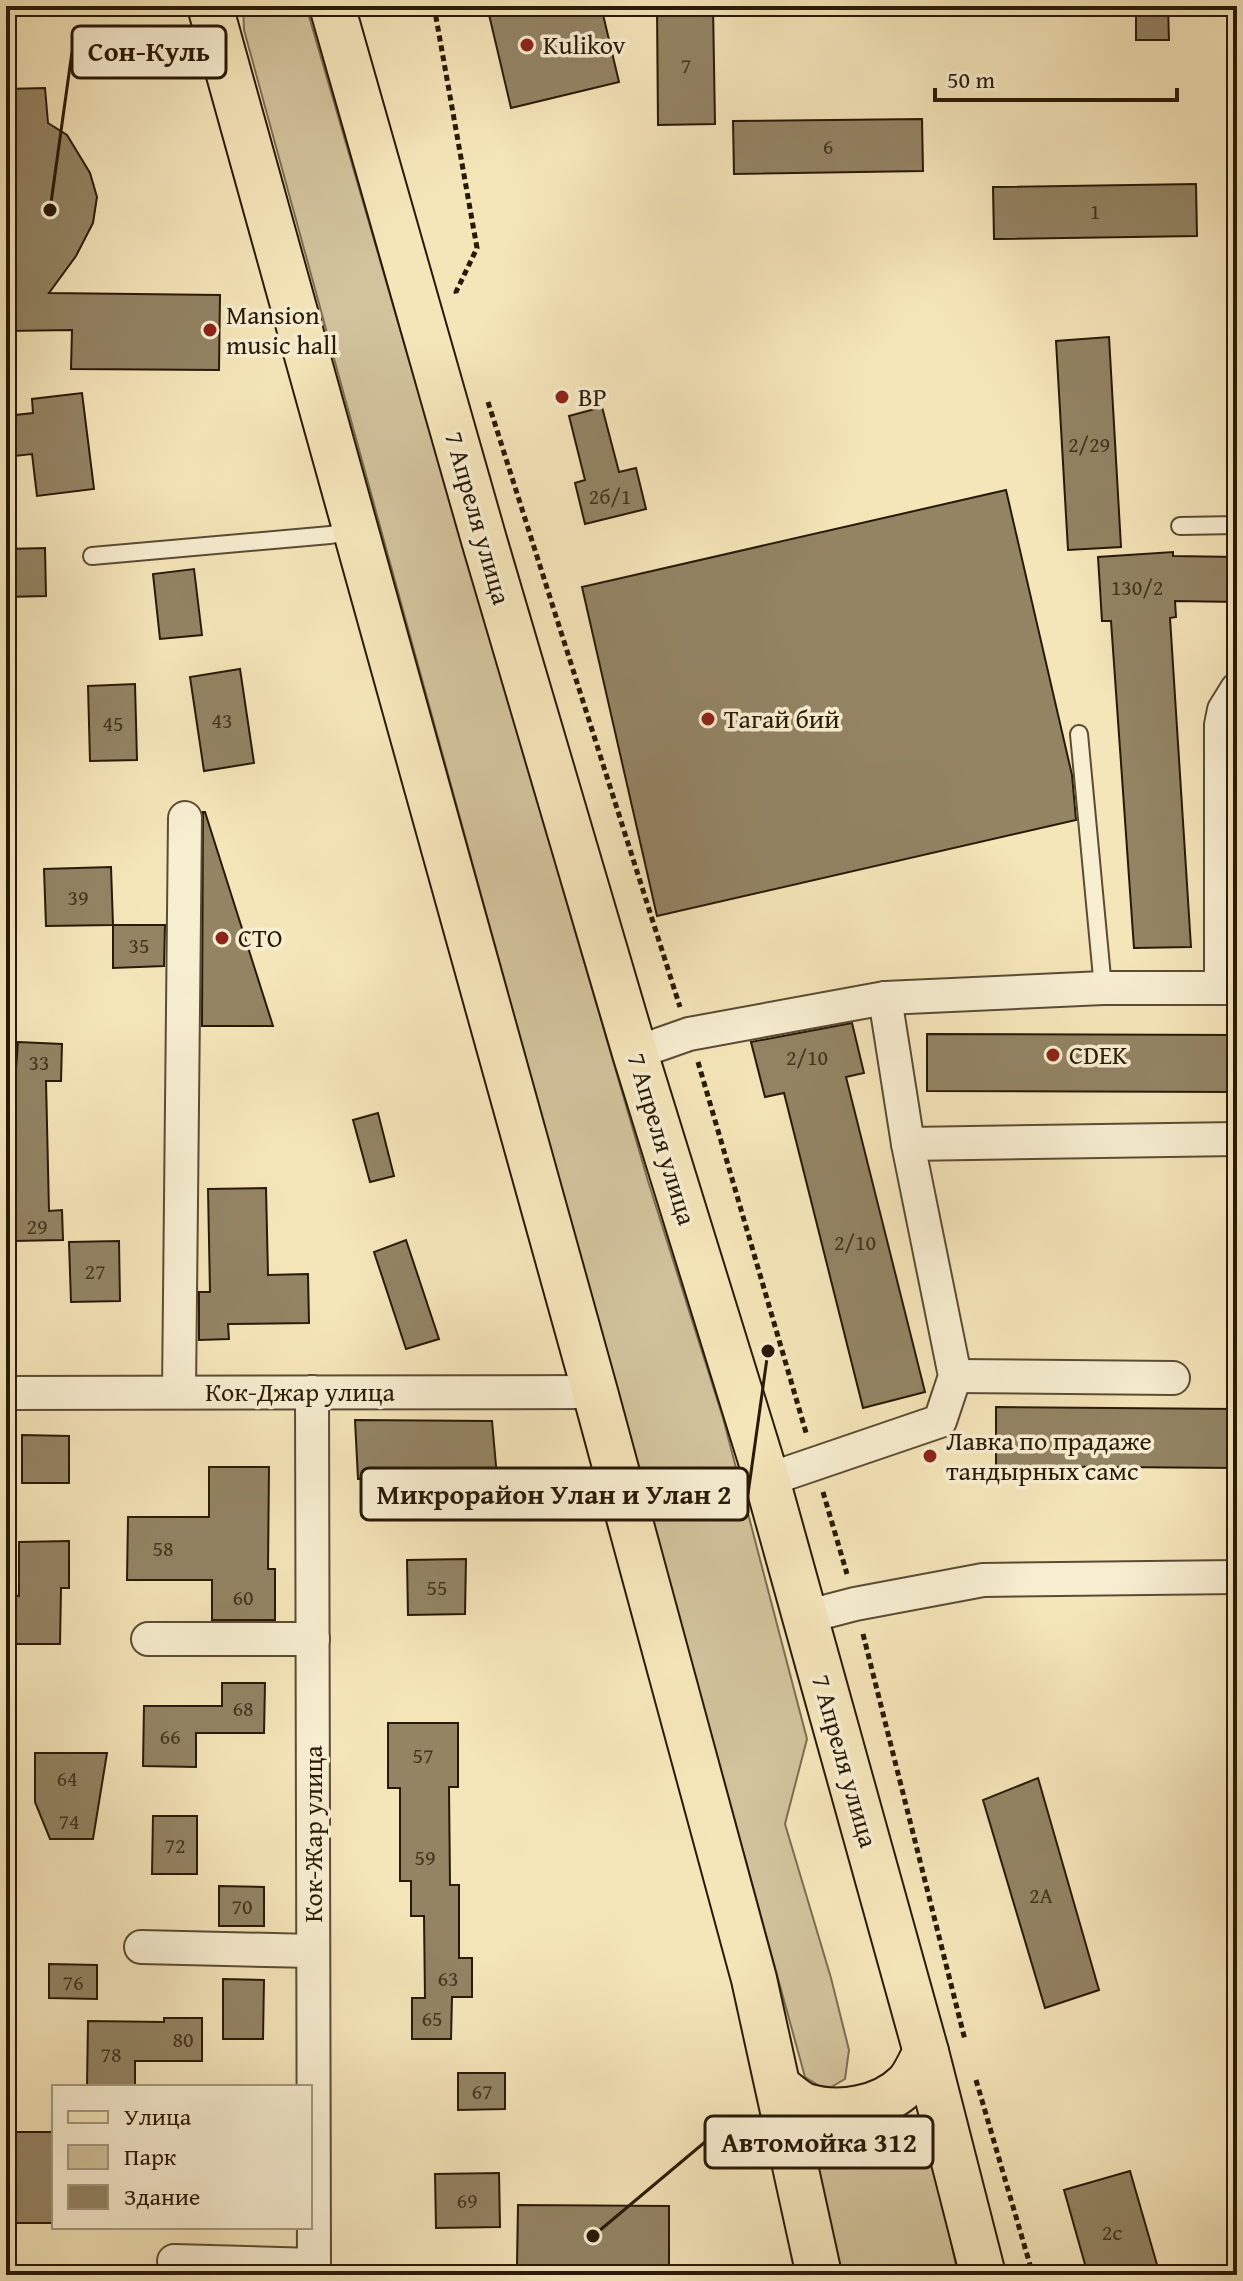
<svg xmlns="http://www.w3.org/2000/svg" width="1243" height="2281" viewBox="0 0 1243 2281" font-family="'Gentium Book Plus',serif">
  <rect width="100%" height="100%" fill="#f5e6ba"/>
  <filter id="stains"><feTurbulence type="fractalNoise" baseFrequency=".0025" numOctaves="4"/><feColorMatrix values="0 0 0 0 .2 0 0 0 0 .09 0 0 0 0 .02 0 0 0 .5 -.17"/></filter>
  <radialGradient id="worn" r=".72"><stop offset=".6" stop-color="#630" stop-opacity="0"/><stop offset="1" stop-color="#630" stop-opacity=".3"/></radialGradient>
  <g fill="#d2c39c" stroke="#7d6e52" stroke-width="2">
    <polygon points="243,6 306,6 648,1181 723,1418 807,1739 785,1824 831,1978 849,2050 845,2079 826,2090 805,2077 244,30"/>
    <polygon points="886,2119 918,2126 931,2148 958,2275 839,2275 818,2165 820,2143 844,2120"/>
  </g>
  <g fill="#938464" stroke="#281907" stroke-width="2">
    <polygon points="487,6 601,6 619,82 511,108"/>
    <polygon points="657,6 713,6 715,124 658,125"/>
    <polygon points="1136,6 1168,6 1169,40 1136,40"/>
    <polygon points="45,88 48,123 67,135 90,173 97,197 93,223 76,256 49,293 220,295 219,370 71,369 72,330 6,331 6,89"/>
    <polygon points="922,119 923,171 734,174 733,121"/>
    <polygon points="1196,184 1197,236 994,239 993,187"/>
    <polygon points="1109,337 1121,547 1068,550 1056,341"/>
    <polygon points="82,393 94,489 37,496 32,454 6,457 6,416 33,413 32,399"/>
    <polygon points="602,407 619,472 636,468 646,509 585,524 575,483 585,480 569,416"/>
    <polygon points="1006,490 1072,775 1076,820 657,916 582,587"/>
    <polygon points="45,548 46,596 6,597 6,549"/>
    <polygon points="1173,552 1173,556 1237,557 1237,602 1175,601 1176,617 1170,618 1191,947 1134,948 1111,621 1102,621 1098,557"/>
    <polygon points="194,569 202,635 160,639 153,574"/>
    <polygon points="240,669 254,763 204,771 190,677"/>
    <polygon points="135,684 137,760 90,761 88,686"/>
    <polygon points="203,812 205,812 273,1026 202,1026"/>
    <polygon points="111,867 113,925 46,926 44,869"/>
    <polygon points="113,925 165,925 164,966 113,968"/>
    <polygon points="852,1023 864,1073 846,1077 925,1392 863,1408 784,1093 765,1097 751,1042"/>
    <polygon points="927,1034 1237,1035 1237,1092 927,1091"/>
    <polygon points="18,1042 62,1044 61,1081 46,1081 49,1211 62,1210 63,1240 12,1241 9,1122 12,1122"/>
    <polygon points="378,1113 394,1176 370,1182 353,1120"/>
    <polygon points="266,1188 268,1275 308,1274 309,1323 228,1324 229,1339 199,1340 199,1292 210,1292 208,1189"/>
    <polygon points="406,1240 439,1339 406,1349 374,1252"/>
    <polygon points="119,1241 120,1301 71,1302 69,1242"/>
    <polygon points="996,1407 1237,1409 1237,1468 996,1466"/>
    <polygon points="355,1420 492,1421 497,1477 358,1479"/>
    <polygon points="22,1435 69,1436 69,1483 22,1483"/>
    <polygon points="209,1467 269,1467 268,1569 275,1569 275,1620 212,1620 212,1580 127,1580 128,1517 209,1517"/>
    <polygon points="69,1541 69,1588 61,1588 60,1644 11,1644 11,1595 19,1596 19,1542"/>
    <polygon points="466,1559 465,1614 408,1615 407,1560"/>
    <polygon points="222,1683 265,1683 264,1733 196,1733 196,1767 143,1766 144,1706 222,1706"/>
    <polygon points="388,1723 458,1723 458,1787 449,1787 450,1885 459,1885 459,1958 472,1958 472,1997 452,1997 451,2039 412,2039 412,1998 425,1998 424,1916 411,1916 411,1881 400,1881 400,1788 388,1788"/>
    <polygon points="35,1753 107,1753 93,1839 50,1839 35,1802"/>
    <polygon points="1038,1778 1099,1990 1045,2008 983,1800"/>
    <polygon points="153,1816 197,1816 197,1874 152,1874"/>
    <polygon points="219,1886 264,1887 264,1926 219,1926"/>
    <polygon points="49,1964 97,1965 97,1999 49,1998"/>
    <polygon points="223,1979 264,1980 263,2039 223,2039"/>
    <polygon points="164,2018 202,2018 202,2061 135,2061 135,2087 87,2087 88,2021 164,2022"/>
    <polygon points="458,2073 505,2073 505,2109 458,2110"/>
    <polygon points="9,2132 54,2132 54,2223 8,2223"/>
    <polygon points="1130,2171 1160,2275 1088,2275 1064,2190"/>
    <polygon points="499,2173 500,2227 436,2228 435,2174"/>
    <polygon points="518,2205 669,2206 669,2266 517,2265"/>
  </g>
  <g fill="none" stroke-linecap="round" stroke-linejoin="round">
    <g stroke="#5b4c34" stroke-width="20">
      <g id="lane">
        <polyline points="1180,526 1237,525"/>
        <polyline points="92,556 330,535 354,531"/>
        <polyline points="1079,734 1103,988"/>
      </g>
    </g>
    <g stroke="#5b4c34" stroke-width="36">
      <g id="street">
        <polyline points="1221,987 1221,725 1224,710 1237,689"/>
        <polyline points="635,1053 689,1034 885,998 1103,988 1237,988"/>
        <polyline points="908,1144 1237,1139"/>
        <polyline points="955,1376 1173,1378"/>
        <polyline points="179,1392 185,818"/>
        <polyline points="312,1392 314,2275"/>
        <polyline points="6,1393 595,1392"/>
        <polyline points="767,1480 940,1421 955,1376 908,1144 885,998"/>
        <polyline points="805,1617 855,1604 983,1580 1237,1577"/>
        <polyline points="148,1639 313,1639"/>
        <polyline points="141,1947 313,1951"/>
        <polyline points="174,2261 314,2265"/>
      </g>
    </g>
    <g stroke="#281907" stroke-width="48">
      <g id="primary">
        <polyline points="210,6 595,1392 754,1979 819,2275"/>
        <polyline points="332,6 484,540 635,1053 767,1480 926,2052 983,2275"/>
        <path d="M780,2088c8,6 17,15 26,18 33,10 76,3 101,-22 8,-8 13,-22 19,-32"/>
      </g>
    </g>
    <g stroke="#281907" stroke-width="5" stroke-dasharray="6 4" stroke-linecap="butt">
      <polyline points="434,6 477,248 456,292 457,297"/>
      <polyline points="488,402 680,1007"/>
      <polyline points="698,1062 807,1436"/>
      <polyline points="823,1492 847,1574"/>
      <polyline points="863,1634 965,2040"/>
      <polyline points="976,2080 1033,2275"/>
    </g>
    <use href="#lane" stroke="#f8efd2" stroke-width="16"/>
    <use href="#street" stroke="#f8efd2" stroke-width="32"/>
    <use href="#primary" stroke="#f5e6ba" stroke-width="44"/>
  </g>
  <g fill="#8f2418" stroke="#f8efd2" stroke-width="3">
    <circle cx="527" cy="45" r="8"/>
    <circle cx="210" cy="330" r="8"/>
    <circle cx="562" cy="397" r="8"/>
    <circle cx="708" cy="719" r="8"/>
    <circle cx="222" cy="938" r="8"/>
    <circle cx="1053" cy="1055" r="8"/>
    <circle cx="930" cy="1456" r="8"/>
  </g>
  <g text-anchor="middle" stroke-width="7" stroke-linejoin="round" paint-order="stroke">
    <g font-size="22" fill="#43341e">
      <text x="686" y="73">7</text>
      <text x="828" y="154">6</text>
      <text x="1095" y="219">1</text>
      <text x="1089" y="452">2/29</text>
      <text x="610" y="504">2б/1</text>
      <text x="1137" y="595">130/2</text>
      <text x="222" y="728">43</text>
      <text x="113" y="731">45</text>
      <text x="78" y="905">39</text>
      <text x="139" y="953">35</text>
      <text x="807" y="1065">2/10</text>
      <text x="39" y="1070">33</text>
      <text x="37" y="1234">29</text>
      <text x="855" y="1250">2/10</text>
      <text x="95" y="1279">27</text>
      <text x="163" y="1556">58</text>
      <text x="437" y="1595">55</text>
      <text x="243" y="1605">60</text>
      <text x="243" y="1716">68</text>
      <text x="170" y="1744">66</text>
      <text x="423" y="1763">57</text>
      <text x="67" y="1786">64</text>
      <text x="69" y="1829">74</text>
      <text x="175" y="1853">72</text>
      <text x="425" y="1865">59</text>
      <text x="1041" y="1903">2А</text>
      <text x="242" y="1914">70</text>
      <text x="448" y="1986">63</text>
      <text x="73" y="1990">76</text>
      <text x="432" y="2026">65</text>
      <text x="183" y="2047">80</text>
      <text x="111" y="2062">78</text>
      <text x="482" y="2099">67</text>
      <text x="467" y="2208">69</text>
      <text x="1112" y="2240">2с</text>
    </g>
    <g font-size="26" fill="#281907" stroke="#f8efd2" text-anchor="start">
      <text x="543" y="54">Kulikov</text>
      <text x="226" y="324">Mansion<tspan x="226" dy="30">music hall</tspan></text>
      <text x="578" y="406">BP</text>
      <text x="724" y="728">Тагай бий</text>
      <text x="238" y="947">СТО</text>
      <text x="1069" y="1064">CDEK</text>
      <text x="946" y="1450">Лавка по прадаже<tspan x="946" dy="30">тандырных самс</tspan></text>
    </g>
    <g font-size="26" fill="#281907" stroke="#f8efd2">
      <text transform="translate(478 518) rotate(74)" y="9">7 Апреля улица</text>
      <text transform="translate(662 1139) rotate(73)" y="9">7 Апреля улица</text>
      <text x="300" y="1401">Кок-Джар улица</text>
      <text transform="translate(845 1761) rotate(74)" y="9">7 Апреля улица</text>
      <text transform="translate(313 1834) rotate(-90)" y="9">Кок-Жар улица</text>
    </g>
  </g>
  <path fill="none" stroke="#281907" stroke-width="3" d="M50 210L72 52M768 1351L748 1494M593 2236L705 2142"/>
  <g fill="#281907" stroke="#f8efd2" stroke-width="3">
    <circle cx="50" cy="210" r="8"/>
    <circle cx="768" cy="1351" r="8"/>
    <circle cx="593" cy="2236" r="8"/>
  </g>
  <g fill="#f8efd2" stroke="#281907" stroke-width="3">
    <rect x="72" y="26" width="154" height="52" rx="8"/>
    <rect x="361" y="1468" width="387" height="52" rx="8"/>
    <rect x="705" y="2116" width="228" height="52" rx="8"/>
  </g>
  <g font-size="28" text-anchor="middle" font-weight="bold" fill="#281907">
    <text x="149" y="61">Сон-Куль</text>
    <text x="554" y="1504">Микрорайон Улан и Улан 2</text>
    <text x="819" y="2152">Автомойка 312</text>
  </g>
  <rect width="1243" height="2281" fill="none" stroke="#f5e6ba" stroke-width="32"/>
  <rect x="8" y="8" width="1227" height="2265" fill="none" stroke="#281907" stroke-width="4"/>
  <rect x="16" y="16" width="1211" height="2249" fill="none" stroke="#281907" stroke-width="2"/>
  <rect x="52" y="2085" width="260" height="144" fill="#f8efd2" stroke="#a59981" stroke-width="2"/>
  <rect x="68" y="2111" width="40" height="12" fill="#f5e6ba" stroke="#a59981" stroke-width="2"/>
  <text x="124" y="2125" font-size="24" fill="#281907">Улица</text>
  <rect x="68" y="2145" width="40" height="24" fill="#d2c39c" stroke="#a59981" stroke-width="2"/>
  <text x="124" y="2165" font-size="24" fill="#281907">Парк</text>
  <rect x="68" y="2185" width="40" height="24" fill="#938464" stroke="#a59981" stroke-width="2"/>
  <text x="124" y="2205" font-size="24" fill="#281907">Здание</text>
  <path d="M935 88v12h242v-12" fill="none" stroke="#281907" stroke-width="4"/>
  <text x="947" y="88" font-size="24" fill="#281907" stroke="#f8efd2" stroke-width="6" paint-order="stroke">50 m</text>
  <rect width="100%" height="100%" filter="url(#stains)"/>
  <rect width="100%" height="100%" fill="url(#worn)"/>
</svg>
